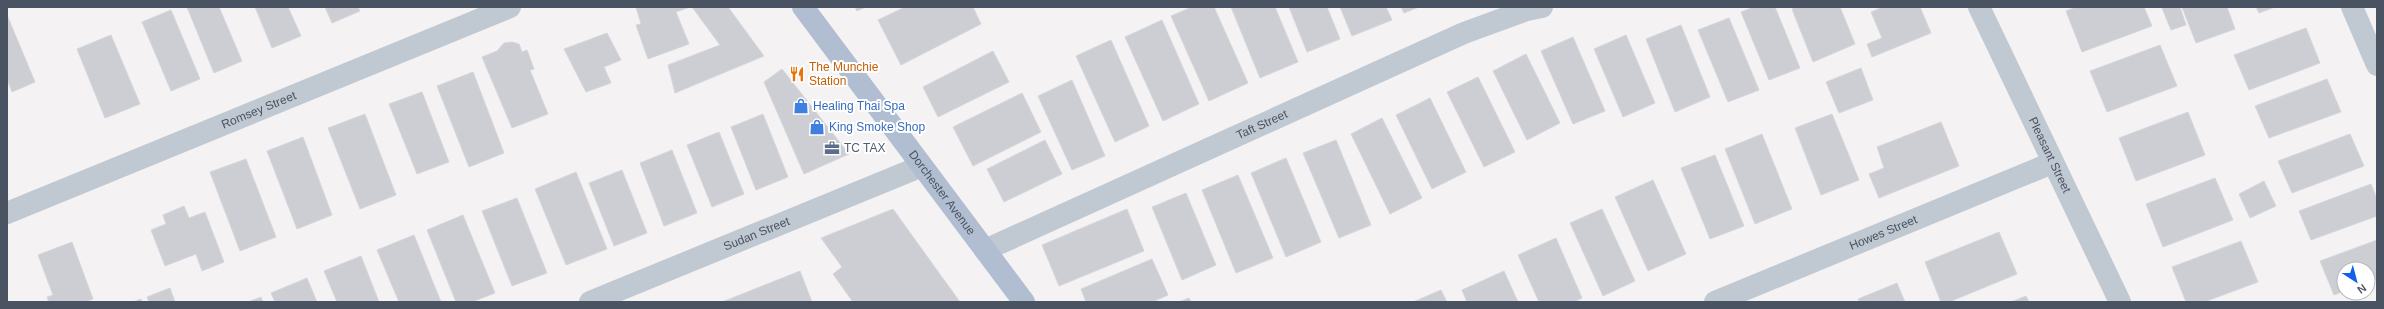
<svg xmlns="http://www.w3.org/2000/svg" width="2384" height="309" viewBox="0 0 2384 309" font-family="Helvetica,sans-serif">
  <rect width="100%" height="100%" fill="#f4f2f2"/>
  <g fill="#ccced4" stroke="#d6d7dd">
    <polygon points="187,7 219,7 242,61 214,73"/>
    <polygon points="255,7 288,7 301,36 272,48"/>
    <polygon points="325,7 358,7 360,11 332,23"/>
    <polygon points="636,7 690,7 676,12 689,44 648,59 636,25 641,24"/>
    <polygon points="692,7 728,7 764,56 675,93 668,65 720,45"/>
    <polygon points="855,7 866,7 857,11"/>
    <polygon points="905,7 973,7 981,24 901,65 878,20"/>
    <polygon points="1192,7 1214,7 1248,83 1209,101 1171,16"/>
    <polygon points="1231,7 1275,7 1298,62 1260,78"/>
    <polygon points="1289,7 1327,7 1340,39 1307,52"/>
    <polygon points="1340,7 1386,7 1392,20 1352,36"/>
    <polygon points="1401,7 1419,7 1404,13"/>
    <polygon points="1754,7 1775,7 1800,68 1769,80 1741,12"/>
    <polygon points="1796,7 1840,7 1855,44 1813,62 1792,9"/>
    <polygon points="1883,7 1920,7 1931,33 1872,57 1867,44 1882,38 1871,12"/>
    <polygon points="2076,7 2144,7 2152,26 2082,52 2066,11"/>
    <polygon points="2165,7 2180,7 2186,25 2171,30 2162,8"/>
    <polygon points="2182,7 2227,7 2235,29 2196,43"/>
    <polygon points="2256,7 2275,7 2259,13"/>
    <polygon points="171,10 200,79 171,91 142,22"/>
    <polygon points="7,15 35,82 12,92 7,79"/>
    <polygon points="1729,18 1759,90 1728,102 1698,30"/>
    <polygon points="1162,20 1199,104 1163,121 1125,37"/>
    <polygon points="1681,25 1710,97 1675,112 1646,39"/>
    <polygon points="2306,28 2320,63 2249,90 2234,55"/>
    <polygon points="607,33 621,60 604,67 611,83 586,92 564,49"/>
    <polygon points="111,35 140,104 105,118 77,49"/>
    <polygon points="1626,35 1655,103 1623,117 1594,49"/>
    <polygon points="1573,37 1605,111 1573,124 1541,51"/>
    <polygon points="1111,40 1149,126 1115,142 1076,56"/>
    <polygon points="512,42 519,44 522,52 527,50 534,69 530,70 548,114 512,128 482,57 497,51 504,43"/>
    <polygon points="2160,45 2177,86 2107,112 2090,71"/>
    <polygon points="993,51 1009,82 938,117 923,87"/>
    <polygon points="1526,54 1560,123 1527,140 1493,71"/>
    <polygon points="1861,68 1873,100 1839,113 1826,82"/>
    <polygon points="782,69 849,154 804,174 764,82"/>
    <polygon points="473,72 504,153 469,167 437,86"/>
    <polygon points="1478,77 1515,152 1484,167 1447,92"/>
    <polygon points="2327,79 2341,112 2269,138 2255,106"/>
    <polygon points="1072,80 1105,156 1072,170 1038,96"/>
    <polygon points="422,92 449,162 417,174 389,104"/>
    <polygon points="1022,93 1041,132 973,166 953,127"/>
    <polygon points="1430,98 1466,172 1432,189 1396,115"/>
    <polygon points="2188,112 2205,155 2136,181 2119,138"/>
    <polygon points="365,114 396,195 360,209 328,128"/>
    <polygon points="763,114 788,177 756,190 731,127"/>
    <polygon points="1832,114 1859,180 1821,195 1795,128"/>
    <polygon points="1382,118 1422,198 1390,214 1351,134"/>
    <polygon points="1941,122 1959,166 1879,198 1869,174 1884,168 1877,147"/>
    <polygon points="719,132 744,194 712,207 687,145"/>
    <polygon points="1762,134 1792,209 1755,224 1725,149"/>
    <polygon points="2350,134 2364,166 2292,193 2278,161"/>
    <polygon points="303,137 332,215 297,229 267,151"/>
    <polygon points="1045,140 1062,174 1004,202 987,169"/>
    <polygon points="1336,140 1371,225 1339,238 1303,153"/>
    <polygon points="672,150 697,213 664,226 640,163"/>
    <polygon points="1715,155 1744,226 1710,239 1681,168"/>
    <polygon points="1286,158 1321,242 1286,257 1251,173"/>
    <polygon points="246,159 276,237 240,251 210,172"/>
    <polygon points="622,170 647,233 614,246 589,183"/>
    <polygon points="576,172 607,249 566,265 535,189"/>
    <polygon points="1238,175 1273,258 1236,273 1202,190"/>
    <polygon points="2215,178 2233,220 2163,247 2146,204"/>
    <polygon points="1653,180 1686,254 1648,271 1615,197"/>
    <polygon points="2264,181 2276,206 2250,218 2239,194"/>
    <polygon points="2371,184 2377,199 2377,216 2311,240 2299,211"/>
    <polygon points="1186,193 1216,265 1182,280 1152,207"/>
    <polygon points="517,198 547,273 512,286 482,211"/>
    <polygon points="184,206 189,218 205,212 224,262 202,271 196,254 165,266 151,230 166,224 163,215"/>
    <polygon points="893,209 960,302 853,302 833,274 842,267 821,238"/>
    <polygon points="1127,209 1144,251 1059,286 1042,245"/>
    <polygon points="1602,209 1635,281 1603,296 1570,223"/>
    <polygon points="463,215 495,293 472,302 456,302 427,230"/>
    <polygon points="1999,232 2017,274 1949,302 1941,302 1925,262"/>
    <polygon points="414,235 441,302 399,302 377,250"/>
    <polygon points="1556,238 1582,298 1574,302 1539,302 1518,255"/>
    <polygon points="2377,240 2377,279 2368,282 2368,269 2344,269 2344,291 2334,295 2320,261"/>
    <polygon points="2241,241 2258,282 2204,302 2186,302 2172,267"/>
    <polygon points="72,242 93,299 85,302 49,302 47,297 53,295 38,255"/>
    <polygon points="361,256 379,302 337,302 324,271"/>
    <polygon points="1152,259 1168,295 1152,302 1086,302 1081,289"/>
    <polygon points="800,271 812,302 722,302"/>
    <polygon points="1504,271 1518,302 1467,302 1462,290"/>
    <polygon points="307,278 317,302 275,302 271,293"/>
    <polygon points="1897,283 1905,302 1860,302 1858,299"/>
    <polygon points="170,288 175,302 149,302 147,297"/>
    <polygon points="1441,290 1447,302 1413,302"/>
    <polygon points="2026,296 2029,302 2011,302"/>
    <polygon points="261,297 263,302 248,302"/>
    <polygon points="1189,298 1191,302 1179,302"/>
    <polygon points="141,299 142,302 133,302"/>
  </g>
  <g fill="none" stroke-linecap="round" stroke-linejoin="round">
    <g stroke="#c0c8d2" stroke-width="22">
      <polyline points="2352,7 2377,65"/>
      <path id="s1" d="M7,213l503,-206"/>
      <path id="s2" d="M985,250l479,-217 63,-23 15,-3"/>
      <path id="s3" d="M590,302l332,-136"/>
      <path id="s4" d="M1715,302l337,-139"/>
    </g>
    <path stroke="#c0c8d2" stroke-width="22" id="s5" d="M1979,7l141,295"/>
    <path stroke="#b1bed1" stroke-width="22" id="s6" d="M803,7l221,295"/>
  </g>
  <defs>
    <g id="restaurant-bare" transform="scale(1.2)"><path d="M-5-6h1v4h1v-4h1v4h1v-4h1v5L-1.5 .5V6h-2V.5L-5-1ZM5-6V6H3V1.5H1.5Q1.5-4 5-6Z" fill="#e8710a" stroke="#fff" stroke-width="2.5" paint-order="stroke"/></g>
    <g id="shop-bare" transform="scale(1.2)"><path d="M-5-2.5h2.3a2.7 3.5 0 0 1 5.4 0H5L5.5 6h-11ZM-1.5-2.5h3a1.5 2.3 0 0 0-3 0Z" fill="#3f7fe0" stroke="#fff" stroke-width="2.5" paint-order="stroke"/></g>
    <g id="office-bare" transform="scale(1.2)"><path d="M-6-3h4V-5.5h4V-3h4V5H-6ZM-1-4.5V-3h2v-1.5ZM-6 0V1H6V0Z" fill="#5c6f8a" stroke="#fff" stroke-width="2.5" paint-order="stroke"/></g>
  </defs>
  <g fill-rule="evenodd">
    <use href="#restaurant-bare" x="797" y="74"/>
    <use href="#shop-bare" x="801" y="106"/>
    <use href="#shop-bare" x="817" y="127"/>
    <use href="#office-bare" x="832" y="148"/>
  </g>
  <g text-anchor="middle" stroke-width="4" stroke-linejoin="round" paint-order="stroke">
    <g font-size="12" fill="#c56008" stroke="#fff" text-anchor="start">
      <text x="809" y="71">The Munchie<tspan x="809" dy="14">Station</tspan></text>
    </g>
    <g font-size="12" fill="#366cbe" stroke="#fff" text-anchor="start">
      <text x="813" y="110">Healing Thai Spa</text>
      <text x="829" y="131">King Smoke Shop</text>
    </g>
    <g font-size="12" fill="#495361" stroke="#fff">
      <text dy="4" stroke="none"><textPath href="#s1" startOffset="272">Romsey Street</textPath></text>
      <text dy="4" stroke="none"><textPath href="#s2" startOffset="304">Taft Street</textPath></text>
      <text dy="4" stroke="none"><textPath href="#s5" startOffset="164">Pleasant Street</textPath></text>
      <text dy="4" stroke="none"><textPath href="#s6" startOffset="232">Dorchester Avenue</textPath></text>
      <text dy="4" stroke="none"><textPath href="#s4" startOffset="182">Howes Street</textPath></text>
      <text dy="4" stroke="none"><textPath href="#s3" startOffset="180">Sudan Street</textPath></text>
    </g>
    <g font-size="12" fill="#4e5e75" stroke="#fff" text-anchor="start">
      <text x="844" y="152">TC TAX</text>
    </g>
  </g>
  <rect width="2384" height="309" fill="none" stroke="#495361" stroke-width="16"/>
  <g transform="translate(2356 281) rotate(144)"><circle r="19" fill="#ffffff" stroke="#b6bac0"/>
  <path d="M0-3L7 15L0 10L-7 15Z" fill="#145eec"/>
  <text y="-6" font-size="11" font-weight="bold" text-anchor="middle" fill="#495361">N</text>
  </g>
</svg>
